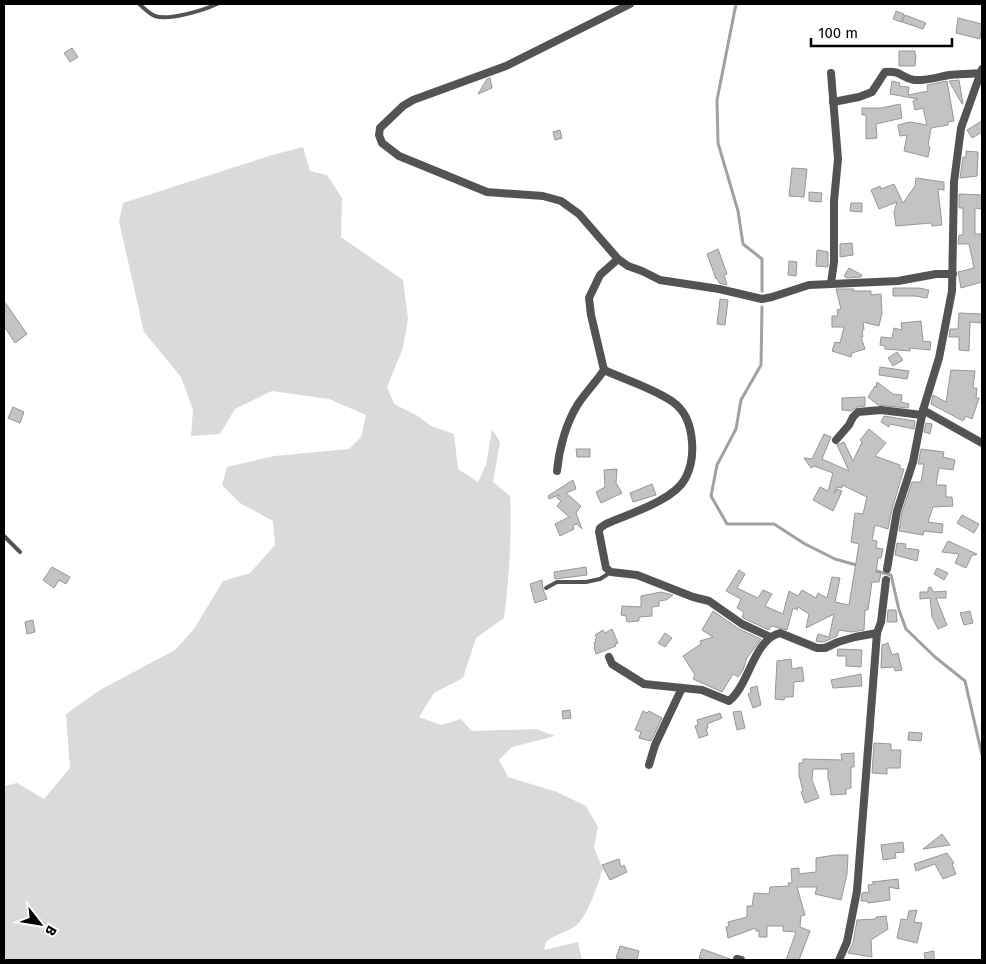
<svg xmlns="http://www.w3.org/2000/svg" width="986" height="964" viewBox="0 0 986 964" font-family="'Fira Sans',sans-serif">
  <rect width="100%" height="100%" fill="#fff"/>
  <path fill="#dadada" d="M303,147l7,24 17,4 15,23 -1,39 62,43 5,39 -5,29 -16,39 7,17 24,12 13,10 23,8 4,35 20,13 8,-17 6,-36 8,13 -7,40 17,14c2,42 -1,81 -6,122l-28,20 -13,40 -29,15 -15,24 22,8 20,-6 11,12 64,-2 19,7 -43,11 -13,13 9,17 49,15 29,14 12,21 -4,21 9,21c-6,16 -16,53 -32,60 -10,5 -17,6 -25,13l-2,8 34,-8 4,18h-578v-174l13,-3 27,16 26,-31 -4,-54 34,-24 75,-40 19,-21 29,-48 27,-8 25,-28 -2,-24 -33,-18 -18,-18 5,-18 47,-11 75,-7 12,-12 5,-22 -37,-16 -57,-8 -37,18 -15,25 -29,2 2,-26 -12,-33 -37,-45 -25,-111 4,-18 149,-48z"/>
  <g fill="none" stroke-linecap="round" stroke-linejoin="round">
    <g stroke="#a1a1a1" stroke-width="3">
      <polyline points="736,4 717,100 718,143 738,211 743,244 762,259 762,291"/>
      <polyline points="762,307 761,365 741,400 736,429 717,465 711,496 727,524 774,524 805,544 835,559 860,566"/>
      <polyline points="873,570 891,575 899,610 906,629 935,657 965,681 982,755"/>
    </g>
  </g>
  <g fill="#c3c3c3" stroke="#979797">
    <polygon points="896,11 904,14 901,22 893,19"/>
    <polygon points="905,15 926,23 923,29 902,22"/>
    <polygon points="958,18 982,24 980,39 956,33"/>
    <polygon points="72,48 78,57 70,62 64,53"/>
    <polygon points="899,51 915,51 915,55 916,55 915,66 899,66"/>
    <polygon points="490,78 492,88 478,94 487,79"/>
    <polygon points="959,80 963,104 962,104 949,81"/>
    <polygon points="892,81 900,83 899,86 909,87 908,95 928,91 927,85 947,81 954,121 948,122 948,125 931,128 928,146 930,147 928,157 904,151 907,135 900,136 898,125 910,122 927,125 923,108 915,110 913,101 918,99 890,94"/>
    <polygon points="900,104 902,118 876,124 877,138 866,139 866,115 862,115 862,108 881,108"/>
    <polygon points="982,121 982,132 972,138 967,130"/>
    <polygon points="560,130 562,138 555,140 553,132"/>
    <polygon points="966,151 978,152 977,176 960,178 963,157 966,157"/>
    <polygon points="792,168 807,169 804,197 789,196"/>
    <polygon points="916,178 944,182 944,190 938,189 942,225 932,226 931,223 896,226 894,212 897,202 879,209 871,190 880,186 881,189 894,184 903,203 915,186"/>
    <polygon points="809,192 822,193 821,202 809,201"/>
    <polygon points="959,194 982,195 982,209 975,208 975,234 981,234 982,245 982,282 961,288 958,272 974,268 969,244 958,244 959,235 963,235 963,208 959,208"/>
    <polygon points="851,203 862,203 862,212 850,211"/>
    <polygon points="852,243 853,255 840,257 840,244"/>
    <polygon points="718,249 727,274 724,275 727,285 719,283 717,278 716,279 707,254"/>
    <polygon points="817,250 828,252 828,267 816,266"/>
    <polygon points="789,261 797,262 796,276 788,275"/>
    <polygon points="849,268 862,275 861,277 847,278 844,276"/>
    <polygon points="893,288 919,288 929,290 927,298 915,296 893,296"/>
    <polygon points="836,289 854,289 853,291 871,291 871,295 881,294 882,313 879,326 863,322 864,330 862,330 863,337 861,337 865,349 852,353 851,357 832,351 835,342 840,343 844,327 832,327 832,316 838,316 837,310 841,309"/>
    <polygon points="720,299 728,300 725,325 717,324"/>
    <polygon points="4,301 27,334 15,343 4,326"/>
    <polygon points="959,313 982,314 982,323 970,322 969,351 959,350 959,337 949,337 950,329 958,329"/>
    <polygon points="921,321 923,341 931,342 930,350 910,348 910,351 885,349 885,346 880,345 881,337 892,338 894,328 902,330 901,323"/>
    <polygon points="897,352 903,360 893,366 888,358"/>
    <polygon points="880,367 909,371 907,379 879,375"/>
    <polygon points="951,370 975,371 973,388 977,388 976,398 979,398 972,419 966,416 963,421 931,404 933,395 946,402"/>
    <polygon points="877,382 893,394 902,395 901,402 909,404 908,408 878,405 868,397 875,386 876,388"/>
    <polygon points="865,397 865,406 857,407 851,411 842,410 842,398"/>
    <polygon points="13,407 24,412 20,423 8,418"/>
    <polygon points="884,416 915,421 914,429 890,424 889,427 881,422"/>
    <polygon points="926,423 932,424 930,434 924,432"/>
    <polygon points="869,429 886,443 875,456 900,465 900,469 904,469 892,509 888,529 875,525 872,540 877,541 876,548 883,549 881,558 878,558 876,572 881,573 879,582 872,582 868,610 865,610 864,630 851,632 839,630 837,636 824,642 819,642 816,641 818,634 829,637 834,614 806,628 809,614 798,607 797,610 793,608 787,630 771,626 769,630 745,619 742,617 744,612 737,608 741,599 726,591 739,570 745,574 737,588 758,598 763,590 772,594 765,606 783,614 789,591 798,596 802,590 816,598 818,593 827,598 832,577 840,578 835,602 849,605 859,544 851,542 855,513 863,514 867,497 842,485 842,488 837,487 834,493 837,489 842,491 833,511 813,500 820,487 828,491 833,473 814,466 811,468 804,458 812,459 824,434 831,437 822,459 849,471 837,445 844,442 853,461 862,442 860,440"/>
    <polygon points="576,449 590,449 590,457 577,457"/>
    <polygon points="921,449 944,452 943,457 955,460 953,470 939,468 936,485 946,485 946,497 952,497 953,506 933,507 928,522 943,524 942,533 924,531 923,535 899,531 902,512 912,482 921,482 924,464 918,464"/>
    <polygon points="617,469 616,483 622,493 601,503 596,492 605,487 604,470"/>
    <polygon points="573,480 576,489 566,493 581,506 576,513 582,529 577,524 573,525 574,529 560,536 555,524 569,517 557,506 561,501 557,498 559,495 549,499 548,496"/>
    <polygon points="652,484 656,495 633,502 630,493"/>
    <polygon points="962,515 979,524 974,533 957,523"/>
    <polygon points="948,541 977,554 976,555 972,555 966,568 955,563 959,554 942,552"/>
    <polygon points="897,543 906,544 905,548 919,550 917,561 895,555"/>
    <polygon points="52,567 70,577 66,584 59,580 54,588 43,580"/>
    <polygon points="586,567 587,575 555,579 554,572"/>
    <polygon points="937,568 948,573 944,580 934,574"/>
    <polygon points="542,580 543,589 547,599 535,603 530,584"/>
    <polygon points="931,587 933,592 946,591 946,598 936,598 947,625 938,629 932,617 930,598 920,599 920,592 928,592 928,588"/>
    <polygon points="661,592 673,595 666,600 659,601 659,606 652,607 652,616 639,617 639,621 627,622 626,616 621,615 622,606 641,607 641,596"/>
    <polygon points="888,610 896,610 897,622 887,622"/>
    <polygon points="713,611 739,629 761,639 747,658 743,670 738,677 733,674 722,692 693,679 695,675 683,656 701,644 700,641 713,637 702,630"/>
    <polygon points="970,611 973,623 964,625 960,613"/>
    <polygon points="33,620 35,632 27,634 25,622"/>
    <polygon points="612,629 618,643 615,644 616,646 596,654 594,648 595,647 594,643 596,641 595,639 597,638 595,635 603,630 605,633"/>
    <polygon points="665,633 672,638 665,647 658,643"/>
    <polygon points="888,643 892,655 898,653 902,670 895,671 894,667 881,668 882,645"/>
    <polygon points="838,649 862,650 861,667 846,666 846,656 837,656"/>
    <polygon points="791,659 792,669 802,667 804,681 794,682 793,697 785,697 784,700 775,699 777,661"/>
    <polygon points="861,674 862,686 833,688 831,680"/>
    <polygon points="757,686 761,705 753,708 748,694 751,693 750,688"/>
    <polygon points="570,710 571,718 563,719 562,711"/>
    <polygon points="643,711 647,713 649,711 662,718 651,741 639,738 641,732 635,730"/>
    <polygon points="741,711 745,728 737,730 733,712"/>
    <polygon points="720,713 722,718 707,724 708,728 706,729 708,735 699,738 695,726 698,725 697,720"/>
    <polygon points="909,732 922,733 921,741 908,740"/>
    <polygon points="874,743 891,744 891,750 901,750 900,768 887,768 887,774 872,773"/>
    <polygon points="854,753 854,767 851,767 851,788 846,789 846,794 831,795 829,780 828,780 828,769 813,769 812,780 819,798 805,803 801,792 803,791 799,775 799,763 803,763 803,759 842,760 841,754"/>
    <polygon points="942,834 950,845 923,849"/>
    <polygon points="903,842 904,852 895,853 896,858 883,860 881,845"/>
    <polygon points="947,853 954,863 952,864 956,874 943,879 935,864 916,871 914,864"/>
    <polygon points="835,855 848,855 847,874 841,900 815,894 817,887 797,887 805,915 801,916 800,927 810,931 799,960 786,960 796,932 783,931 783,926 767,926 767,937 759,937 759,931 756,931 756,928 728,938 726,927 729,926 728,922 747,917 747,906 752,906 754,893 769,894 770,887 789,886 788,883 792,883 791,869 799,868 799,874 816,872 816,858"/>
    <polygon points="619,859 621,867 624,865 627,872 610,880 602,865"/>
    <polygon points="898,879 899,889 889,887 890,900 868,903 867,901 861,901 862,893 869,892 868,885 875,884 872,882"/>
    <polygon points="917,910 914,922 922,923 917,943 897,938 901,919 907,920 909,911"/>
    <polygon points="886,916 888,929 871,940 872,957 848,953 853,943 857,920 876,919 876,917"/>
    <polygon points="620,946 639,951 637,960 627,960 616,958"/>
    <polygon points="702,949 730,959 729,960 707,960 699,958"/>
    <polygon points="934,951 934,960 925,960 924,953"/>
  </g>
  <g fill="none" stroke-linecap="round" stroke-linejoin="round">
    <g stroke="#535353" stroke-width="4">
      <path d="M139,4c4,3 10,10 16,12 14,5 49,-6 62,-12"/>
      <polyline points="4,536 20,552"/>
      <polyline points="546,588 557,582 586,582 600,579 611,572"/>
    </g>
    <g stroke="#535353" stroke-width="8">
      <polyline points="630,4 506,66 413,100 403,106 380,128 379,135 382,143 399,156 487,192 543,196 561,201 579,214 618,259 628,266 642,271 660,280 719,289 762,299 772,297 809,285 898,281 936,274 953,274"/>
      <polyline points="831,73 838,159 834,201 834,262 831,283"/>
      <path d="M833,102l26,-5 13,-5 13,-20c15,-2 17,6 29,8 11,1 24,-3 35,-5 10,-1 21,-1 32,-2"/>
      <path d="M604,370c22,10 51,19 69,32 14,10 18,25 19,40 1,12 -1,26 -7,37 -12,22 -57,35 -79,45l-6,4 -1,4 7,36 5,4 26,3 56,22 16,4 33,23 28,13"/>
      <polyline points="923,410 982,443"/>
      <polyline points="836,440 849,425 853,417 858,412 881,410 922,415"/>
      <path d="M557,471c2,-22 9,-48 21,-67 8,-12 18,-22 26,-34l-13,-55 -2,-17 11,-23 18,-16"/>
      <polyline points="887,569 897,511 913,462 923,410 939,358 952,291 954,182 961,128 982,69"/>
      <path d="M609,657l3,7 32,20 58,6 27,11c21,-17 24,-61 51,-68l37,15h8l13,-6 17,-5 22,-4"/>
      <polyline points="649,765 655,745 682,688"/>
      <polyline points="737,959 741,960"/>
      <polyline points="839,960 847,942 857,891 877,633 881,622 886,580"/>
    </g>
  </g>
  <rect width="986" height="964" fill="none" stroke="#000000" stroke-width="10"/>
  <g transform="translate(40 924) rotate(121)" stroke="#ffffff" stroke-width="4" paint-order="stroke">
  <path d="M0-4L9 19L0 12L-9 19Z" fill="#000000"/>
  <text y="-8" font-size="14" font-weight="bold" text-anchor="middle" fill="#000000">B</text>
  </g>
  <path d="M811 38v8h141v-8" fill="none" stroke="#000000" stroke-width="2.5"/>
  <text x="818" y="38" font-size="15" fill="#000000" stroke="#ffffff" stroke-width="4" paint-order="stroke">100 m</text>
</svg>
